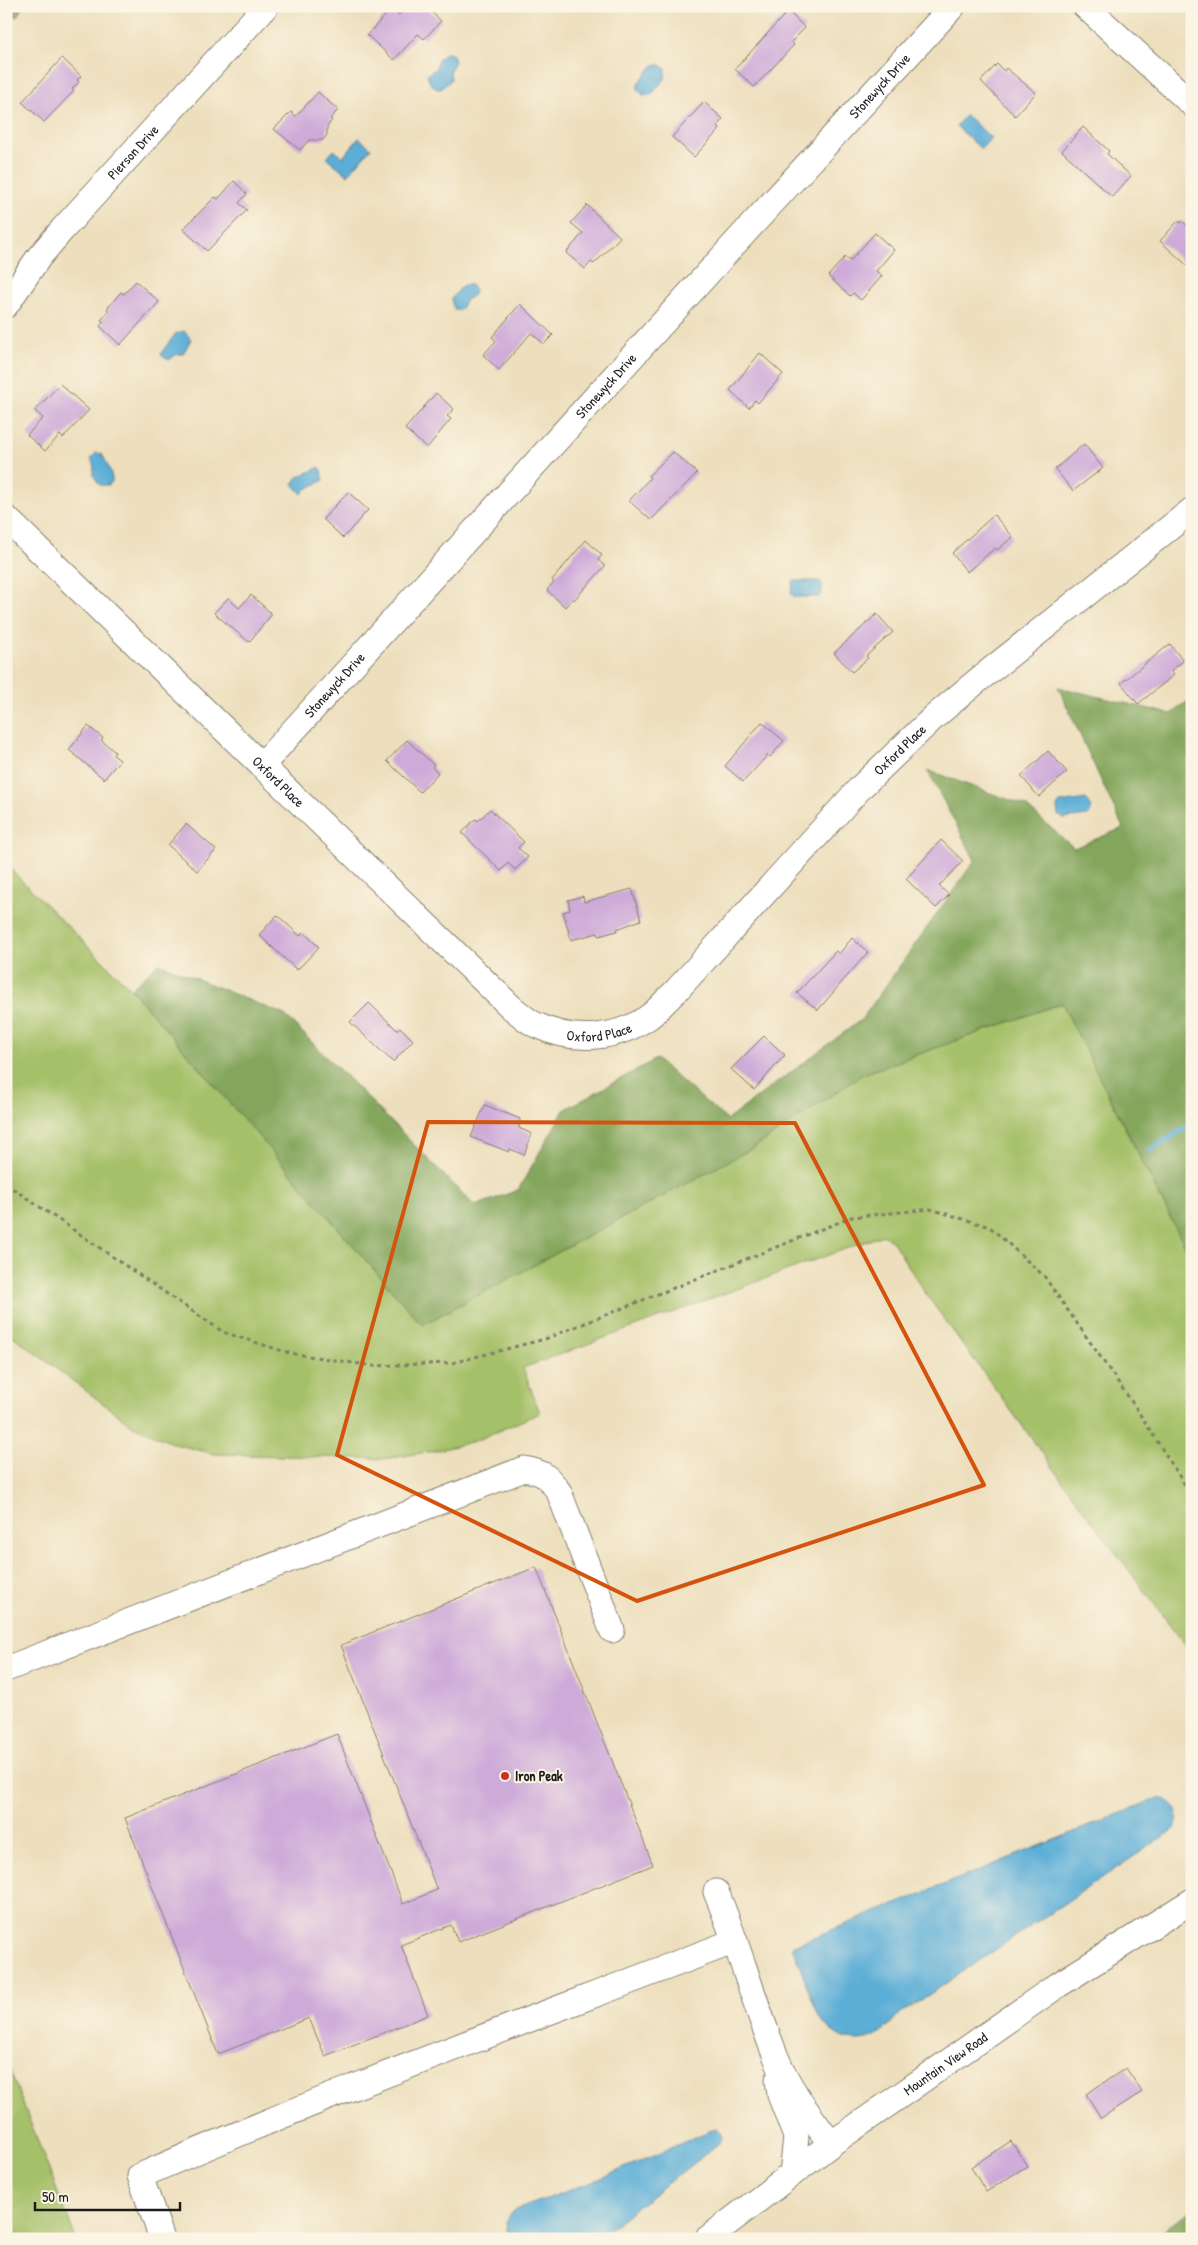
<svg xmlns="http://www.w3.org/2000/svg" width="1198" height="2245" viewBox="0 0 1198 2245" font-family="'Patrick Hand',sans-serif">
  <rect width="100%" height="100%" fill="#fcf5e5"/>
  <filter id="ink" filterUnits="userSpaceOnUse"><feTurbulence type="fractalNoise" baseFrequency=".02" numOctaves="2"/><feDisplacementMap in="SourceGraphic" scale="10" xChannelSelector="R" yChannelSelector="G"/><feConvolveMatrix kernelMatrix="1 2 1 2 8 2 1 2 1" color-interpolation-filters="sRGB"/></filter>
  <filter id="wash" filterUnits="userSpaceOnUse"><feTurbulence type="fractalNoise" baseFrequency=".0096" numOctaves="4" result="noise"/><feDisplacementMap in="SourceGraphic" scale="20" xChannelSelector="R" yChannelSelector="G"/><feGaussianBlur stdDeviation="1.12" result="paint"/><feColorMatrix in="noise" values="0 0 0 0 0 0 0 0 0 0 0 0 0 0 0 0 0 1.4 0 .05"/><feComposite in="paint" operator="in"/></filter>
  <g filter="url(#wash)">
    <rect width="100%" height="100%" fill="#eddfbd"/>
    <g fill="#a4c067" stroke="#606e42">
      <polygon points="6,865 131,989 422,1325 755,1147 863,1074 1062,1003 1192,1260 1192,1654 1094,1524 923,1290 893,1242 883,1235 523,1368 540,1413 475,1441 435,1451 384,1459 215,1454 174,1444 133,1426 6,1331"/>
      <polygon points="6,2060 76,2239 6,2239"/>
    </g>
    <g fill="#83a65c" stroke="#50613c">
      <polygon points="6,6 23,6 17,17 6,12"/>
      <polygon points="1058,687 1171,714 1192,698 1192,1260 1062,1003 863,1074 755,1147 422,1325 131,989 159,963 285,1015 475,1206 518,1190 564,1110 656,1059 727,1120 862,1019 975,860 927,770 1026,806 1074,848 1123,828"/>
      <polygon points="1192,2209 1192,2239 1152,2239"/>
    </g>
    <g fill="#5caed7" stroke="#3c657a">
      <polygon points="446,52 453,55 455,61 450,71 451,80 441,89 437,89 430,83 427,75 436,68 438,60"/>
      <polygon points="654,65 661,65 666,69 665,79 651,95 643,95 638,89 638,83"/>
      <polygon points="966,115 991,138 981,149 956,126"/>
      <polygon points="359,138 371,148 348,175 327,158 334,150 343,157"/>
      <polygon points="463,285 471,285 475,290 474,295 466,300 460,310 455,310 452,304 452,298"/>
      <path d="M184,331l7,8 -8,15h-6l-8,6 -8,-5c1,-5 11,-15 14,-21z"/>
      <path d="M96,453l6,1c4,7 11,21 10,28l-3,3h-9l-7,-10 1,-9 -3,-8z"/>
      <polygon points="320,467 324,480 306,489 302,494 293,484 298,477"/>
      <polygon points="793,581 819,581 822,583 822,593 819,597 794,597 791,594"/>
      <polygon points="1086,799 1089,802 1091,812 1088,816 1064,819 1058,815 1057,807 1060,803"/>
      <path d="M1158,1798c18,2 25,18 15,32l-277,187c-22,31 -58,31 -78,-2l-26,-69z"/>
      <polygon points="716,2129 722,2134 722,2138 718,2144 596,2239 508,2237 506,2222 511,2213 516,2210 604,2177 709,2131"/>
    </g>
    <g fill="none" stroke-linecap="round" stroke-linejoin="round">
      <polyline stroke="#5caed7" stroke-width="5.5" points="1150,1150 1192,1124"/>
    </g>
    <g id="blocks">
      <g fill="#ceaad9">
        <polygon points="407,6 425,6 441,21 424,39 418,34 394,60 367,35 392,8 399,15"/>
        <polygon points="788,11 805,28 791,42 794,45 754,87 735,69"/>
        <polygon points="62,58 81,76 77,80 79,82 72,89 74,91 44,122 22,102"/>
        <polygon points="997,64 1004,71 1006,68 1036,93 1015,116 981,81"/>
        <polygon points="318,92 338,110 330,119 332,120 327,127 327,135 323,140 309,140 300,150 274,129 291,112 296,116"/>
        <polygon points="704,102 723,119 717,126 720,129 694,157 672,137"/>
        <polygon points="1083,127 1109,151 1107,154 1131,176 1112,197 1062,151"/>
        <polygon points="234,181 247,194 239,203 247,210 207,251 183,229 215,197 218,199"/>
        <polygon points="587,205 620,237 594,264 591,262 585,269 566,253 583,233 571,223"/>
        <polygon points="1178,221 1181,223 1182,221 1192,230 1192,270 1160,241"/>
        <polygon points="875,233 894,250 876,271 882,276 861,300 853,293 850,296 828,276 845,257 850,261"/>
        <polygon points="136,281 159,302 120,345 100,326 104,322 101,320 109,311 107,310 109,306 121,292 124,294"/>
        <polygon points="520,304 553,335 544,344 531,333 499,370 483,355 496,341 492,337"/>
        <polygon points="760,353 783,374 758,403 755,400 749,408 730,390"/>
        <polygon points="60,384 89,410 63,438 60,435 45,451 27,435 43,418 35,411"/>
        <polygon points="436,393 454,409 447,416 451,419 427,448 405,429"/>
        <polygon points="1084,444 1103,468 1073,491 1055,469"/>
        <polygon points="673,452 697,473 651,520 629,501 650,478 648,476"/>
        <polygon points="348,492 368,510 343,538 323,519"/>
        <polygon points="994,515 1013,537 997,550 995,548 967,572 952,553"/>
        <polygon points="586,540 602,555 598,560 605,566 574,600 572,599 565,607 547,590 554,582 552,580"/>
        <polygon points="251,595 272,614 249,642 214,613 228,598 239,608"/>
        <polygon points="877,614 893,632 866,656 868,658 852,672 834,653"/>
        <polygon points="1170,644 1183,661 1171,671 1174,675 1138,704 1121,683"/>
        <polygon points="762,722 784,741 770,757 768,755 743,782 725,766"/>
        <polygon points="88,726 103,738 101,740 115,752 113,755 120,760 104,779 69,750"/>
        <polygon points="407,740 434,765 432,767 438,773 420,792 387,761"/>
        <polygon points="1048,751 1067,772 1039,797 1021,776"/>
        <polygon points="490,809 524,842 518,848 528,857 515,870 508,863 501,871 462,833 475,819 478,821"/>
        <polygon points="186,824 216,850 197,871 168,845"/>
        <polygon points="941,840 963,861 939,886 949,895 936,908 906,879"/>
        <polygon points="632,889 641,920 617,929 617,931 599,936 598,933 571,940 563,912 570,910 568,900 583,896 584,902"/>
        <polygon points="277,915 300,936 303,932 319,947 297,970 259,935"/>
        <polygon points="852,938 868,952 818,1010 797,993 836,951 839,954"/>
        <polygon points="369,1003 397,1030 400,1027 413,1040 393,1062 350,1022"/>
        <polygon points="764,1036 785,1055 754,1090 731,1069"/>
        <polygon points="485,1105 520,1119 519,1128 532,1134 524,1155 510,1149 509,1152 471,1137"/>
        <polygon points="536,1567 653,1865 458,1942 451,1925 401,1945 428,2015 325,2056 309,2018 218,2054 125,1818 337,1734 403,1904 437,1890 341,1645"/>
        <polygon points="1126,2068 1142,2092 1101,2118 1086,2094"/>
        <polygon points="1011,2141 1027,2166 986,2192 971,2167"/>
      </g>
    </g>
  </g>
  <g filter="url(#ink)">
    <use href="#blocks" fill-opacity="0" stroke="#847e6c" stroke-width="1"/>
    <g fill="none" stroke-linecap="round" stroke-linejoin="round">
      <g stroke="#847e6c" stroke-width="27">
        <g id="minor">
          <polyline points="1085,6 1192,104"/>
          <path id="s1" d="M6,305l33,-48 23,-27 204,-224"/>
          <path id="s2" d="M6,518l505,489c8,6 16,14 25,18 38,18 80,15 114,-9 9,-7 17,-17 25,-24l186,-205 72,-69 44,-37 215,-171"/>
          <path id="s3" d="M262,765l476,-525 215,-234"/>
          <path d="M6,1669l518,-200c19,3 24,7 35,23l53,138"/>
          <path d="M716,1892c23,54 38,111 60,165 13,32 35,60 55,87"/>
          <polyline points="778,2080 780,2095 796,2137 792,2174"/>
          <path d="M162,2239l-22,-63c195,-86 396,-158 595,-235"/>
          <path id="s4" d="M707,2239l124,-95 227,-159 134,-84"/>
        </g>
      </g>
      <polyline stroke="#847e6c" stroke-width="3" stroke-dasharray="4 4" stroke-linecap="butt" points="6,1184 223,1332 289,1353 373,1366 452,1363 545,1339 852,1217 930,1209 990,1227 1044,1276 1136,1408 1192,1496"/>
      <use href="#minor" stroke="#fff" stroke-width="25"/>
    </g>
  </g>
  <path fill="none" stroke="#d4530e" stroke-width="4" stroke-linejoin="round" d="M428,1122l367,1 189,362 -347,116 -300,-146z"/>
  <circle fill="#c8321e" stroke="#fcf5e5" stroke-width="2" cx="505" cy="1776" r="5"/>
  <g text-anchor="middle" stroke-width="4" stroke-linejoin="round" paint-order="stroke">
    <g font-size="14" fill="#1c1c1c" stroke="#fcf5e5">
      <text dy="5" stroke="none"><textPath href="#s3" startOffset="918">Stonewyck Drive</textPath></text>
      <text dy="5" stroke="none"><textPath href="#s1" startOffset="199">Pierson Drive</textPath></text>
      <text dy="5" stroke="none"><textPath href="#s3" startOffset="512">Stonewyck Drive</textPath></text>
      <text dy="5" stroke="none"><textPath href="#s3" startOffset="108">Stonewyck Drive</textPath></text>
      <text dy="5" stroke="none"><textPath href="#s2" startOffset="1219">Oxford Place</textPath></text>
      <text dy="5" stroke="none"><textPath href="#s2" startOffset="379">Oxford Place</textPath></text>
      <text dy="5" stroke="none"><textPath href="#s2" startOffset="799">Oxford Place</textPath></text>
      <text dy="5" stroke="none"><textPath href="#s4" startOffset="296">Mountain View Road</textPath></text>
    </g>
    <g font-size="14" font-weight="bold" fill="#1c1c1c" stroke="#fcf5e5" text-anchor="start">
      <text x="515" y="1781">Iron Peak</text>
    </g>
  </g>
  <rect width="1198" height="2245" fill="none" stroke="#fcf5e5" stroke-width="25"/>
  <path d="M35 2202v8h145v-8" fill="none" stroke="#1c1c1c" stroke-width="2.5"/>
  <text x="42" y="2202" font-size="15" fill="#1c1c1c" stroke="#fcf5e5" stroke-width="4" paint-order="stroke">50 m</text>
</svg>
